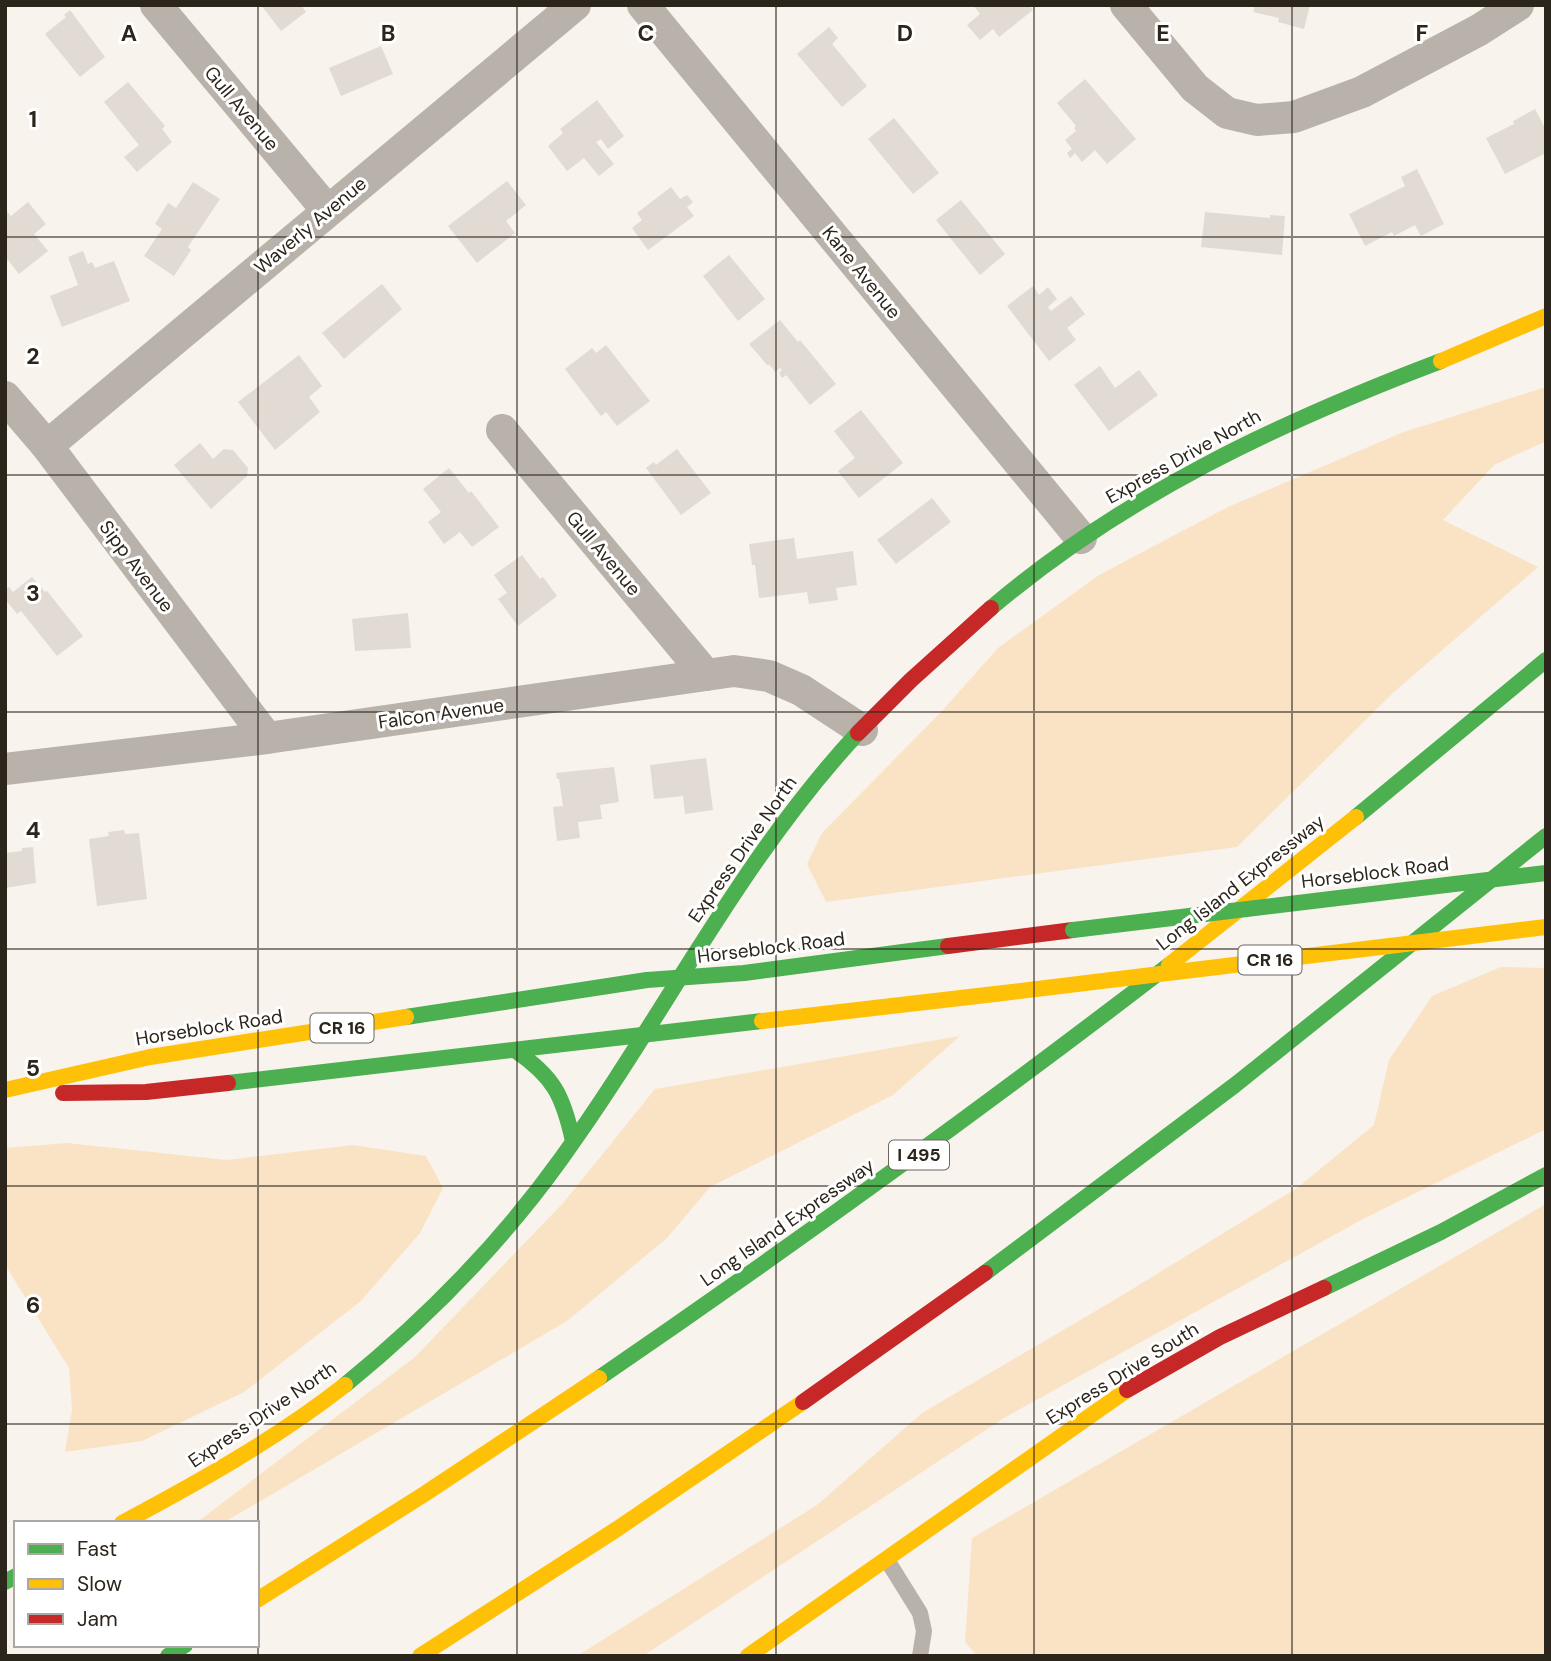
<svg xmlns="http://www.w3.org/2000/svg" width="1551" height="1661" viewBox="0 0 1551 1661" font-family="'DM Sans',sans-serif">
  <rect width="100%" height="100%" fill="#f8f3ed"/>
  <g fill="#fae3c5">
    <polygon points="1546,387 1546,441 1494,465 1443,520 1538,567 1394,692 1237,847 826,902 807,864 822,833 942,711 998,648 1099,575 1228,507 1401,433"/>
    <polygon points="1501,967 1546,968 1546,1129 1363,1219 1004,1418 643,1656 577,1656 817,1505 922,1413 1121,1296 1297,1188 1374,1125 1389,1060 1432,996"/>
    <polygon points="960,1036 893,1095 710,1187 667,1238 567,1321 223,1523 196,1523 415,1357 564,1202 655,1089"/>
    <polygon points="67,1143 227,1160 353,1145 426,1156 443,1188 420,1233 361,1301 244,1392 142,1441 65,1452 72,1410 69,1368 5,1265 5,1148"/>
    <polygon points="1546,1204 1546,1656 977,1656 965,1642 972,1538"/>
  </g>
  <g fill="#e1dbd3">
    <polygon points="261,5 301,5 306,12 281,31"/>
    <polygon points="973,5 1029,5 1033,10 999,37 993,29 980,40 967,25 980,14"/>
    <polygon points="1255,5 1310,5 1304,29 1278,22 1279,18 1253,12"/>
    <polygon points="70,10 105,57 80,77 45,34 66,17 64,15"/>
    <polygon points="829,27 838,38 832,44 867,86 842,107 797,54"/>
    <polygon points="381,46 393,74 341,96 329,68"/>
    <polygon points="1085,79 1136,139 1107,164 1095,150 1082,162 1075,153 1070,158 1067,153 1072,149 1065,140 1076,131 1074,128 1076,126 1057,103"/>
    <polygon points="128,82 165,126 162,129 172,142 137,172 124,157 139,145 104,102"/>
    <polygon points="597,100 624,136 608,149 601,139 596,142 614,164 599,176 584,158 567,171 548,146 563,133 560,129"/>
    <polygon points="1535,109 1546,130 1546,153 1505,174 1486,138 1514,124 1513,121"/>
    <polygon points="894,118 939,173 913,194 868,139"/>
    <polygon points="1417,169 1444,224 1421,236 1415,225 1394,236 1392,232 1365,246 1349,214 1405,186 1401,177"/>
    <polygon points="507,181 526,205 506,221 515,233 477,263 448,226"/>
    <polygon points="193,182 220,199 188,247 191,250 174,276 144,256 162,229 155,224 168,203 176,208"/>
    <polygon points="671,187 680,199 687,195 693,202 687,207 694,216 648,250 632,228 642,220 637,213"/>
    <polygon points="961,200 1005,254 980,275 936,220"/>
    <polygon points="28,202 46,224 34,234 48,251 19,274 8,260 5,263 5,209 11,216"/>
    <polygon points="1205,212 1270,218 1270,215 1285,216 1282,255 1201,247"/>
    <polygon points="83,251 88,264 92,262 95,268 114,261 130,301 62,327 50,296 78,285 68,257"/>
    <polygon points="729,255 765,299 738,321 703,276"/>
    <polygon points="382,284 402,309 344,359 322,333"/>
    <polygon points="1033,286 1039,295 1048,287 1057,299 1048,307 1051,311 1071,296 1085,314 1067,328 1076,340 1049,361 1007,306"/>
    <polygon points="780,320 798,342 800,340 836,384 810,405 786,375 782,378 779,373 782,370 780,368 775,372 769,364 768,366 749,344"/>
    <polygon points="606,345 650,401 617,426 606,412 601,416 565,369 592,348 596,353"/>
    <polygon points="299,355 322,386 309,397 320,412 275,450 238,402"/>
    <polygon points="1100,366 1115,388 1139,370 1158,395 1109,431 1074,385"/>
    <polygon points="861,410 903,463 859,498 838,471 855,458 834,431"/>
    <polygon points="200,443 213,459 224,449 233,450 248,468 247,476 211,509 174,465"/>
    <polygon points="677,449 711,493 681,515 646,468 654,462 656,465"/>
    <polygon points="449,468 469,493 471,491 499,527 472,547 460,532 444,544 428,522 441,512 423,489"/>
    <polygon points="932,498 951,522 896,564 877,540"/>
    <polygon points="794,538 797,559 853,551 857,585 836,588 838,600 809,604 807,592 759,598 755,565 752,565 749,544"/>
    <polygon points="522,555 540,579 543,577 557,596 518,626 498,599 507,593 494,575"/>
    <polygon points="32,577 45,592 47,591 83,636 57,656 21,611 17,614 5,599 5,590 9,587 13,592"/>
    <polygon points="408,613 411,648 355,651 352,619"/>
    <polygon points="706,758 713,810 685,814 683,796 654,799 650,765"/>
    <polygon points="614,767 619,802 600,805 602,819 578,822 580,838 557,841 553,807 563,806 559,779 557,779 556,773"/>
    <polygon points="124,830 125,834 139,833 147,899 97,906 89,839 109,836 108,832"/>
    <polygon points="33,847 36,883 5,888 5,853 22,851 22,848"/>
  </g>
  <g fill="none" stroke-linecap="round" stroke-linejoin="round">
    <polyline stroke="#b9b2ab" stroke-width="16" points="887,1560 920,1613 924,1631 920,1656"/>
    <g stroke="#b9b2ab" stroke-width="32">
      <polyline points="156,5 327,210"/>
      <polyline points="643,5 1081,538"/>
      <polyline points="1126,5 1195,88 1227,113 1257,120 1294,117 1362,92 1479,30 1518,5"/>
      <polyline points="5,397 47,446 267,738"/>
      <polyline points="502,430 706,675"/>
      <polyline points="47,446 575,5"/>
      <polyline points="5,769 267,738 734,671 769,676 801,690 862,730"/>
    </g>
    <g stroke="#4caf50" stroke-width="16">
      <path d="M991,608c133,-113 289,-186 450,-247"/>
      <polyline points="1356,817 1546,660"/>
      <polyline points="406,1017 647,980 744,973 948,946"/>
      <path d="M516,1051c38,26 47,45 57,90"/>
      <polyline points="228,1083 762,1021"/>
      <polyline points="985,1273 1235,1085 1546,836"/>
      <polyline points="1324,1288 1441,1232 1546,1175"/>
      <path d="M599,1378c194,-133 384,-270 570,-413"/>
      <path d="M345,1385c81,-66 155,-141 216,-226 102,-141 178,-298 297,-426"/>
      <polyline points="5,1582 16,1576"/>
      <polyline points="168,1656 185,1645"/>
    </g>
    <g stroke="#ffc107" stroke-width="16">
      <polyline points="1441,361 1546,316"/>
      <polyline points="1169,965 1356,817"/>
      <polyline points="762,1021 995,994"/>
      <polyline points="5,1090 150,1057 406,1017"/>
      <path d="M122,1523c77,-41 154,-84 223,-138"/>
      <polyline points="257,1600 426,1493 599,1378"/>
      <polyline points="420,1656 617,1529 803,1402"/>
      <polyline points="748,1656 1127,1390"/>
    </g>
    <g stroke="#c62828" stroke-width="16">
      <polyline points="858,733 911,680 991,608"/>
      <polyline points="948,946 1073,930"/>
      <polyline points="63,1093 146,1092 228,1083"/>
      <polyline points="1127,1390 1220,1337 1324,1288"/>
      <polyline points="803,1402 985,1273"/>
    </g>
    <polyline stroke="#4caf50" stroke-width="16" points="1073,930 1546,873"/>
    <polyline stroke="#ffc107" stroke-width="16" points="995,994 1546,927"/>
  </g>
  <path fill="none" stroke="#2c251b" stroke-width="2" stroke-opacity="0.55" d="M258,5v1651M517,5v1651M776,5v1651M1034,5v1651M1292,5v1651M5,237h1541M5,475h1541M5,712h1541M5,949h1541M5,1186h1541M5,1424h1541"/>
  <g text-anchor="middle" stroke-width="6" stroke-linejoin="round" paint-order="stroke">
    <g fill="#fff" stroke="#6b665f" stroke-width="2">
      <rect x="1238.5" y="945.5" width="63" height="29" rx="5"/>
      <rect x="310.5" y="1013.5" width="63" height="29" rx="5"/>
      <rect x="889" y="1140.5" width="60" height="29" rx="5"/>
    </g>
    <g font-size="18" font-weight="bold" fill="#2c251b">
      <text x="1270" y="966">CR 16</text>
      <text x="342" y="1034">CR 16</text>
      <text x="919" y="1161">I 495</text>
    </g>
    <g font-size="19" fill="#2c251b" stroke="#fff">
      <text transform="translate(242 108) rotate(50)" y="7">Gull Avenue</text>
      <text transform="translate(310 225) rotate(-40)" y="7">Waverly Avenue</text>
      <text transform="translate(862 272) rotate(51)" y="7">Kane Avenue</text>
      <text transform="translate(1183 456) rotate(-29)" y="7">Express Drive North</text>
      <text transform="translate(604 553) rotate(50)" y="7">Gull Avenue</text>
      <text transform="translate(137 566) rotate(53)" y="7">Sipp Avenue</text>
      <text transform="translate(441 713) rotate(-8)" y="7">Falcon Avenue</text>
      <text transform="translate(742 849) rotate(-55)" y="7">Express Drive North</text>
      <text transform="translate(1375 872) rotate(-7)" y="7">Horseblock Road</text>
      <text transform="translate(1240 882) rotate(-38)" y="7">Long Island Expressway</text>
      <text transform="translate(771 947) rotate(-7)" y="7">Horseblock Road</text>
      <text transform="translate(209 1027) rotate(-9)" y="7">Horseblock Road</text>
      <text transform="translate(787 1222) rotate(-35)" y="7">Long Island Expressway</text>
      <text transform="translate(1122 1373) rotate(-32)" y="7">Express Drive South</text>
      <text transform="translate(262 1414) rotate(-34)" y="7">Express Drive North</text>
    </g>
  </g>
  <g font-size="23" text-anchor="middle" font-weight="bold" fill="#2c251b" stroke="#fff" stroke-width="6" stroke-linejoin="round" paint-order="stroke">
    <text x="129" y="41">A</text>
    <text x="388" y="41">B</text>
    <text x="646" y="41">C</text>
    <text x="905" y="41">D</text>
    <text x="1163" y="41">E</text>
    <text x="1422" y="41">F</text>
    <text x="33" y="127">1</text>
    <text x="33" y="364">2</text>
    <text x="33" y="601">3</text>
    <text x="33" y="838">4</text>
    <text x="33" y="1076">5</text>
    <text x="33" y="1313">6</text>
  </g>
  <rect width="1551" height="1661" fill="none" stroke="#2c251b" stroke-width="14"/>
  <rect x="14" y="1521" width="245" height="126" fill="#ffffff" stroke="#aba8a4" stroke-width="2"/>
  <rect x="28" y="1544" width="35" height="10" fill="#4caf50" stroke="#aba8a4" stroke-width="2"/>
  <text x="77" y="1556" font-size="21" fill="#2c251b">Fast</text>
  <rect x="28" y="1579" width="35" height="10" fill="#ffc107" stroke="#aba8a4" stroke-width="2"/>
  <text x="77" y="1591" font-size="21" fill="#2c251b">Slow</text>
  <rect x="28" y="1614" width="35" height="10" fill="#c62828" stroke="#aba8a4" stroke-width="2"/>
  <text x="77" y="1626" font-size="21" fill="#2c251b">Jam</text>
</svg>
